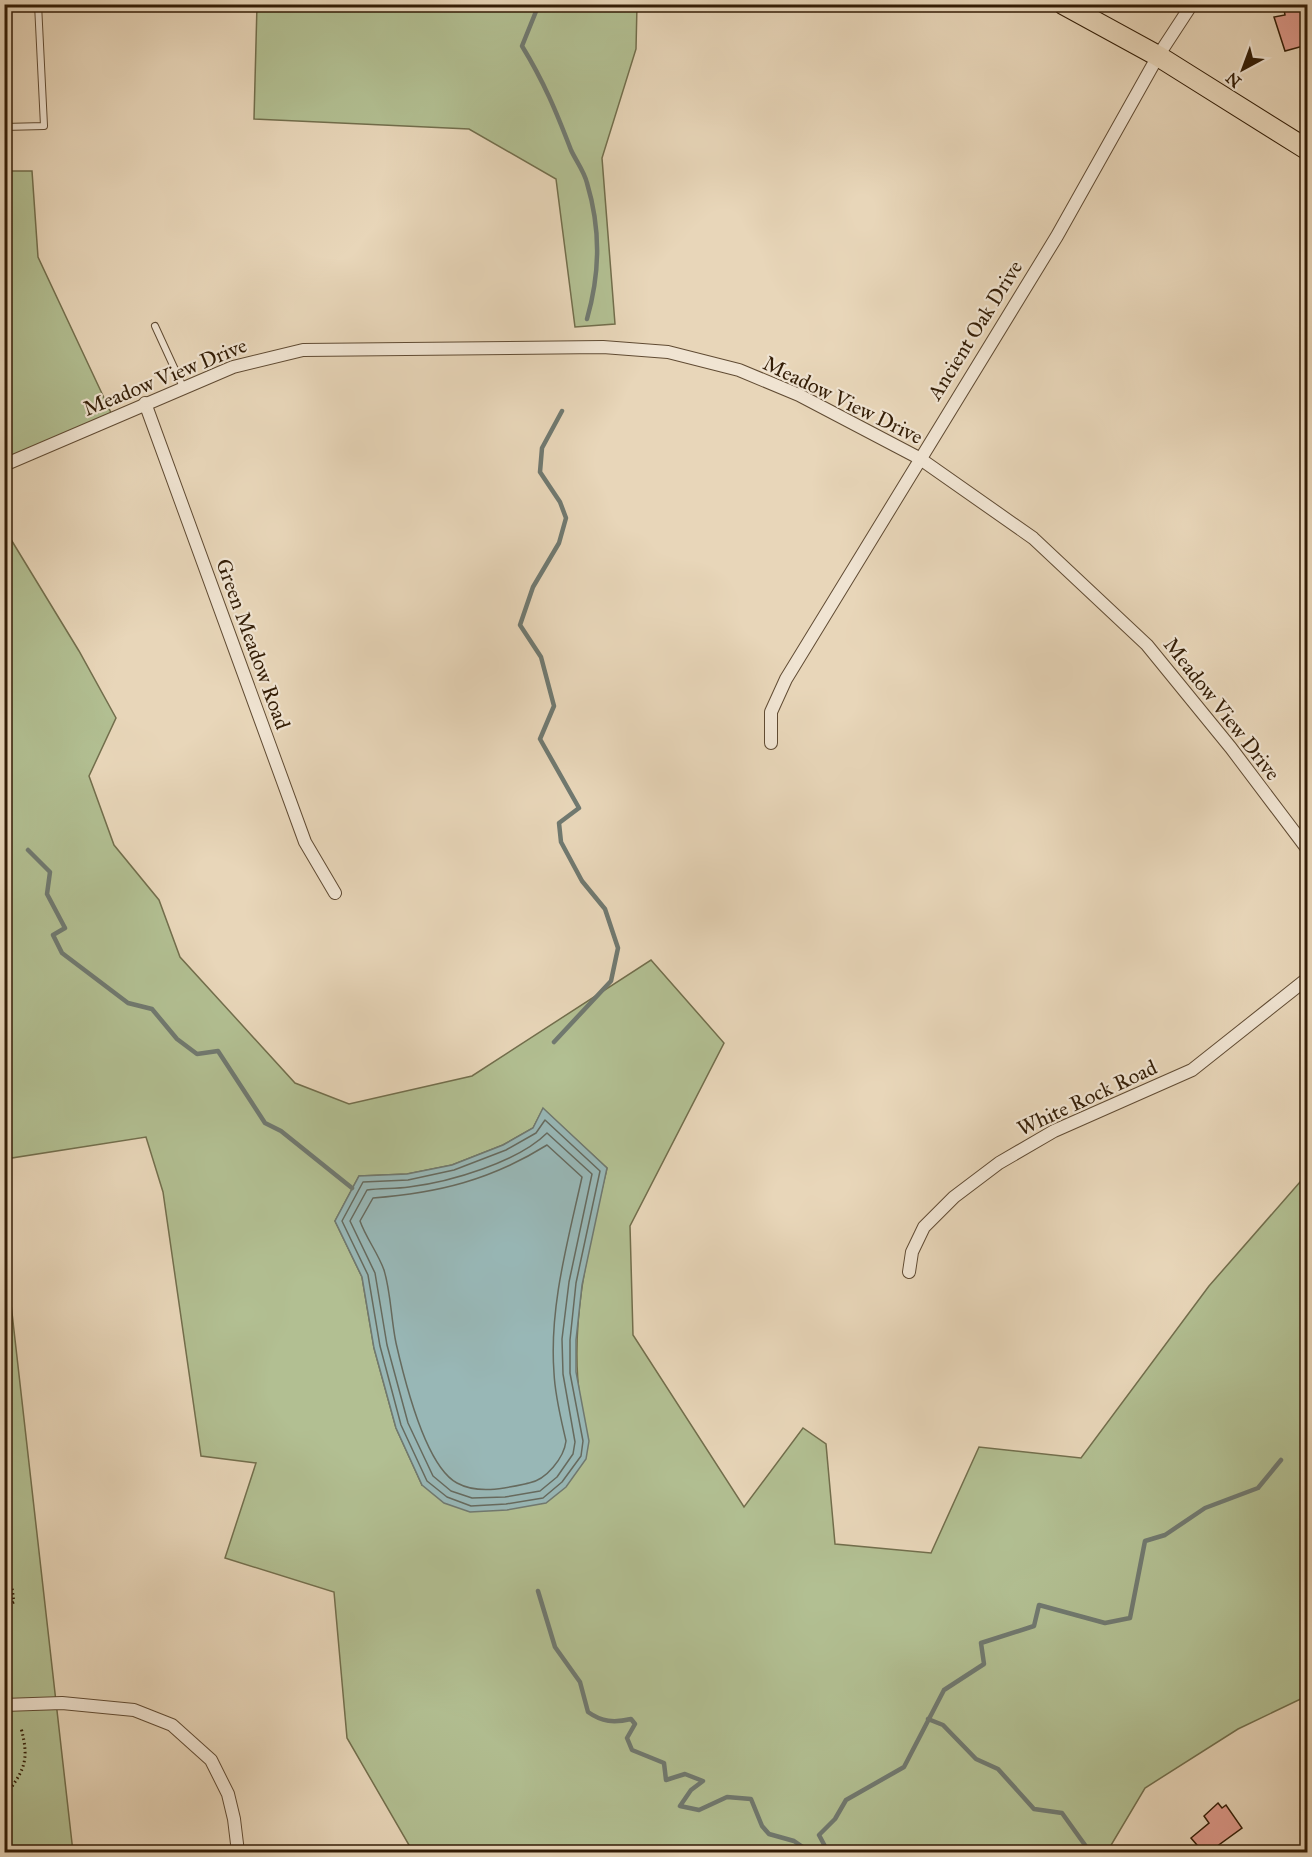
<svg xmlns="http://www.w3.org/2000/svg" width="1312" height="1857" viewBox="0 0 1312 1857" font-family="'IM FELL Great Primer',serif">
  <rect width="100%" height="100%" fill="#e8d6b9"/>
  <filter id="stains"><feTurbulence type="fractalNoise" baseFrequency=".00333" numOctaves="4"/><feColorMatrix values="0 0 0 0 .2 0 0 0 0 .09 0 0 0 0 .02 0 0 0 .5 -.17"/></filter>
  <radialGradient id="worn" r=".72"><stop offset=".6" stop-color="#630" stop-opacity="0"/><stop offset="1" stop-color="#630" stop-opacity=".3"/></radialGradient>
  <g fill="#b2bf92" stroke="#726e4c" stroke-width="1.5" fill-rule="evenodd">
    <polygon points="257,5 637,5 636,49 602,158 615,324 575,327 556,179 469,129 254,119"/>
    <polygon points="4,171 32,171 38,257 113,417 4,465"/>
    <path d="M4,528l75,123 37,67 -27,58 25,69 45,55 21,57 115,126 54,21 123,-28 179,-116 73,83 -94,183 3,109 111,172 59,-79 23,16 9,100 96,9 48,-106 102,11 128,-172 98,-112v522l-69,33 -93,59 -38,64h-694l-66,-114 -13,-146 -109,-34 31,-95 -55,-7 -38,-264 -17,-55 -141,22zM543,1109l64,59c-18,76 -38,153 -27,232l-158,85 -26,-57 -22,-80 -12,-71 -27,-56 24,-45 48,-2 45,-9 51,-20 30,-17z"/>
    <polygon points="5,1251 73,1852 5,1852"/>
  </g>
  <polygon fill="#98b7b6" stroke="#707970" stroke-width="1.5" points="543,1108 607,1168 582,1285 576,1340 576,1372 589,1441 586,1459 566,1487 546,1503 507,1510 470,1512 444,1503 422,1485 396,1428 374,1348 362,1277 335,1221 359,1176 407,1174 452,1165 503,1145 533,1128"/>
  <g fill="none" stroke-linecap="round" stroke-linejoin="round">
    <g stroke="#666a5e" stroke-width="1.5">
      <polygon points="545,1120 600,1171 576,1283 570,1340 570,1373 583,1441 581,1456 562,1482 543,1498 506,1504 471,1506 447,1497 427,1481 401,1425 380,1346 368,1275 342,1221 363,1182 408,1180 454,1170 506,1150 536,1133"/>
      <path d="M547,1133l45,41 -23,108 -7,57 1,35 12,68 -2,12 -16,23 -17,14 -35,6 -33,1 -21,-7 -18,-15 -25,-53 -21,-78 -12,-72 -25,-52 17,-31c14,-2 28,-1 42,-3 41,-5 109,-25 138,-54z"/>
      <path d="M547,1145l35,32c-14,64 -33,130 -28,196 1,23 7,46 12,68 -2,17 -20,39 -37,42 -23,5 -50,12 -72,0 -32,-17 -53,-105 -61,-140 -5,-24 -5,-50 -12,-73 -6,-17 -18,-32 -24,-49l13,-23c65,-5 118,-18 174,-53z"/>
    </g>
    <g stroke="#707970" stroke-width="4.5">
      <path d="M539,4l-17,42c22,36 34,65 49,104 5,11 13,21 16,33 14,47 13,90 0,136"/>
      <polyline points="28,850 50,872 47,894 65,928 53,935 62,953 128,1003 152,1009 177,1039 197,1054 218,1051 265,1123 281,1131 352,1188"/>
      <polyline points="554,1042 611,981 618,948 605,909 582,881 561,842 559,823 579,808 540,739 554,706 541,657 520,625 533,587 559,543 566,518 560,502 540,472 542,448 562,411"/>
      <path d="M538,1591l17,56 25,35 8,30c14,10 26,11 43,7l4,5 -8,14 5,12 32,13 2,17 19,-6 18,7 -12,9 -11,16 19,4 28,-13 24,2 11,27 7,8 25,7 16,11"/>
      <polyline points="928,1719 943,1725 976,1759 998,1769 1034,1809 1062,1813 1090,1852"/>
      <polyline points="828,1852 819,1835 835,1819 846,1800 904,1767 944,1690 984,1664 981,1643 1034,1626 1039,1605 1105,1623 1130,1618 1145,1541 1165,1535 1205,1508 1258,1488 1281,1460"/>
    </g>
  </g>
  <g fill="#df9a8c" stroke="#331d06" stroke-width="1.5">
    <polygon points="1283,4 1301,4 1307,45 1285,51 1274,17 1285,15"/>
    <polygon points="1218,1803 1222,1808 1226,1805 1242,1828 1209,1852 1203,1852 1191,1838 1209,1823 1204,1816"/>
  </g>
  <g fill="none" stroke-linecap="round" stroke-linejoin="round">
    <g stroke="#604b33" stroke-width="8">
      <g id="lane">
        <polyline points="4,127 44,126 38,4"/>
        <polyline points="155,326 183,387"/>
      </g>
    </g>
    <g stroke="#604b33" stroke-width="14">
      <g id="street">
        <polyline points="145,403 305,842 335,893"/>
        <polyline points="4,465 233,367 303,350 603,347 668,352 739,370 799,395 919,458 1033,538 1147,645 1231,748 1308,850"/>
        <polyline points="771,743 771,712 786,679 1057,236 1158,56 1192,4"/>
        <polyline points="909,1272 912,1252 924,1227 954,1197 999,1163 1054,1131 1192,1070 1308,978"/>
        <polyline points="4,1705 62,1703 134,1710 172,1725 211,1760 228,1794 234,1819 238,1852"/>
        <polyline points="1306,1852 1308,1852"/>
      </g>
    </g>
    <g stroke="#331d06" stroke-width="22">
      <polyline id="primary" points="1063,4 1158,56 1308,150"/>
    </g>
    <g stroke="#331d06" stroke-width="3" stroke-dasharray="1.5 3" stroke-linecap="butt">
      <polyline points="4,1578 12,1588 14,1602 4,1608"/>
      <path d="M4,1797c20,-26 26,-36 17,-69"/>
    </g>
    <use href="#lane" stroke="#f0e4d2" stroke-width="6"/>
    <use href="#street" stroke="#f0e4d2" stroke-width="12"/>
    <use href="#primary" stroke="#e8d6b9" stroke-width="20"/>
  </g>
  <g text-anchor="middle" stroke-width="4.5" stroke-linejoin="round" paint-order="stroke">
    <g font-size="21" fill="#331d06" stroke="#f0e4d2">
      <text transform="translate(975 330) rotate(-58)" y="7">Ancient Oak Drive</text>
      <text transform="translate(165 377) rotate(-22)" y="7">Meadow View Drive</text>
      <text transform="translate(843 400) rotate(26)" y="7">Meadow View Drive</text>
      <text transform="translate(253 644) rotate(70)" y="7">Green Meadow Road</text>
      <text transform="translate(1222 709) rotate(52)" y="7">Meadow View Drive</text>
      <text transform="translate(1087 1098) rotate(-25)" y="7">White Rock Road</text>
    </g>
  </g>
  <rect width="1312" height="1857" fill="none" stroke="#e8d6b9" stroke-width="24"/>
  <rect x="6" y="6" width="1300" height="1845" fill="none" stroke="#331d06" stroke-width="3"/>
  <rect x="12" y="12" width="1288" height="1833" fill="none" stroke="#331d06" stroke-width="1.5"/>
  <g transform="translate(1243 69) rotate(221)" stroke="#f0e4d2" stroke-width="4.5" paint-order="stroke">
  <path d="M0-4.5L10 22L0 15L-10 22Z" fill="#331d06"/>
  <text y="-9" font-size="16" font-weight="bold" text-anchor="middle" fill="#331d06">N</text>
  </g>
  <rect width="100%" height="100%" filter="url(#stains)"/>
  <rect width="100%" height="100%" fill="url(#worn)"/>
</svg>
